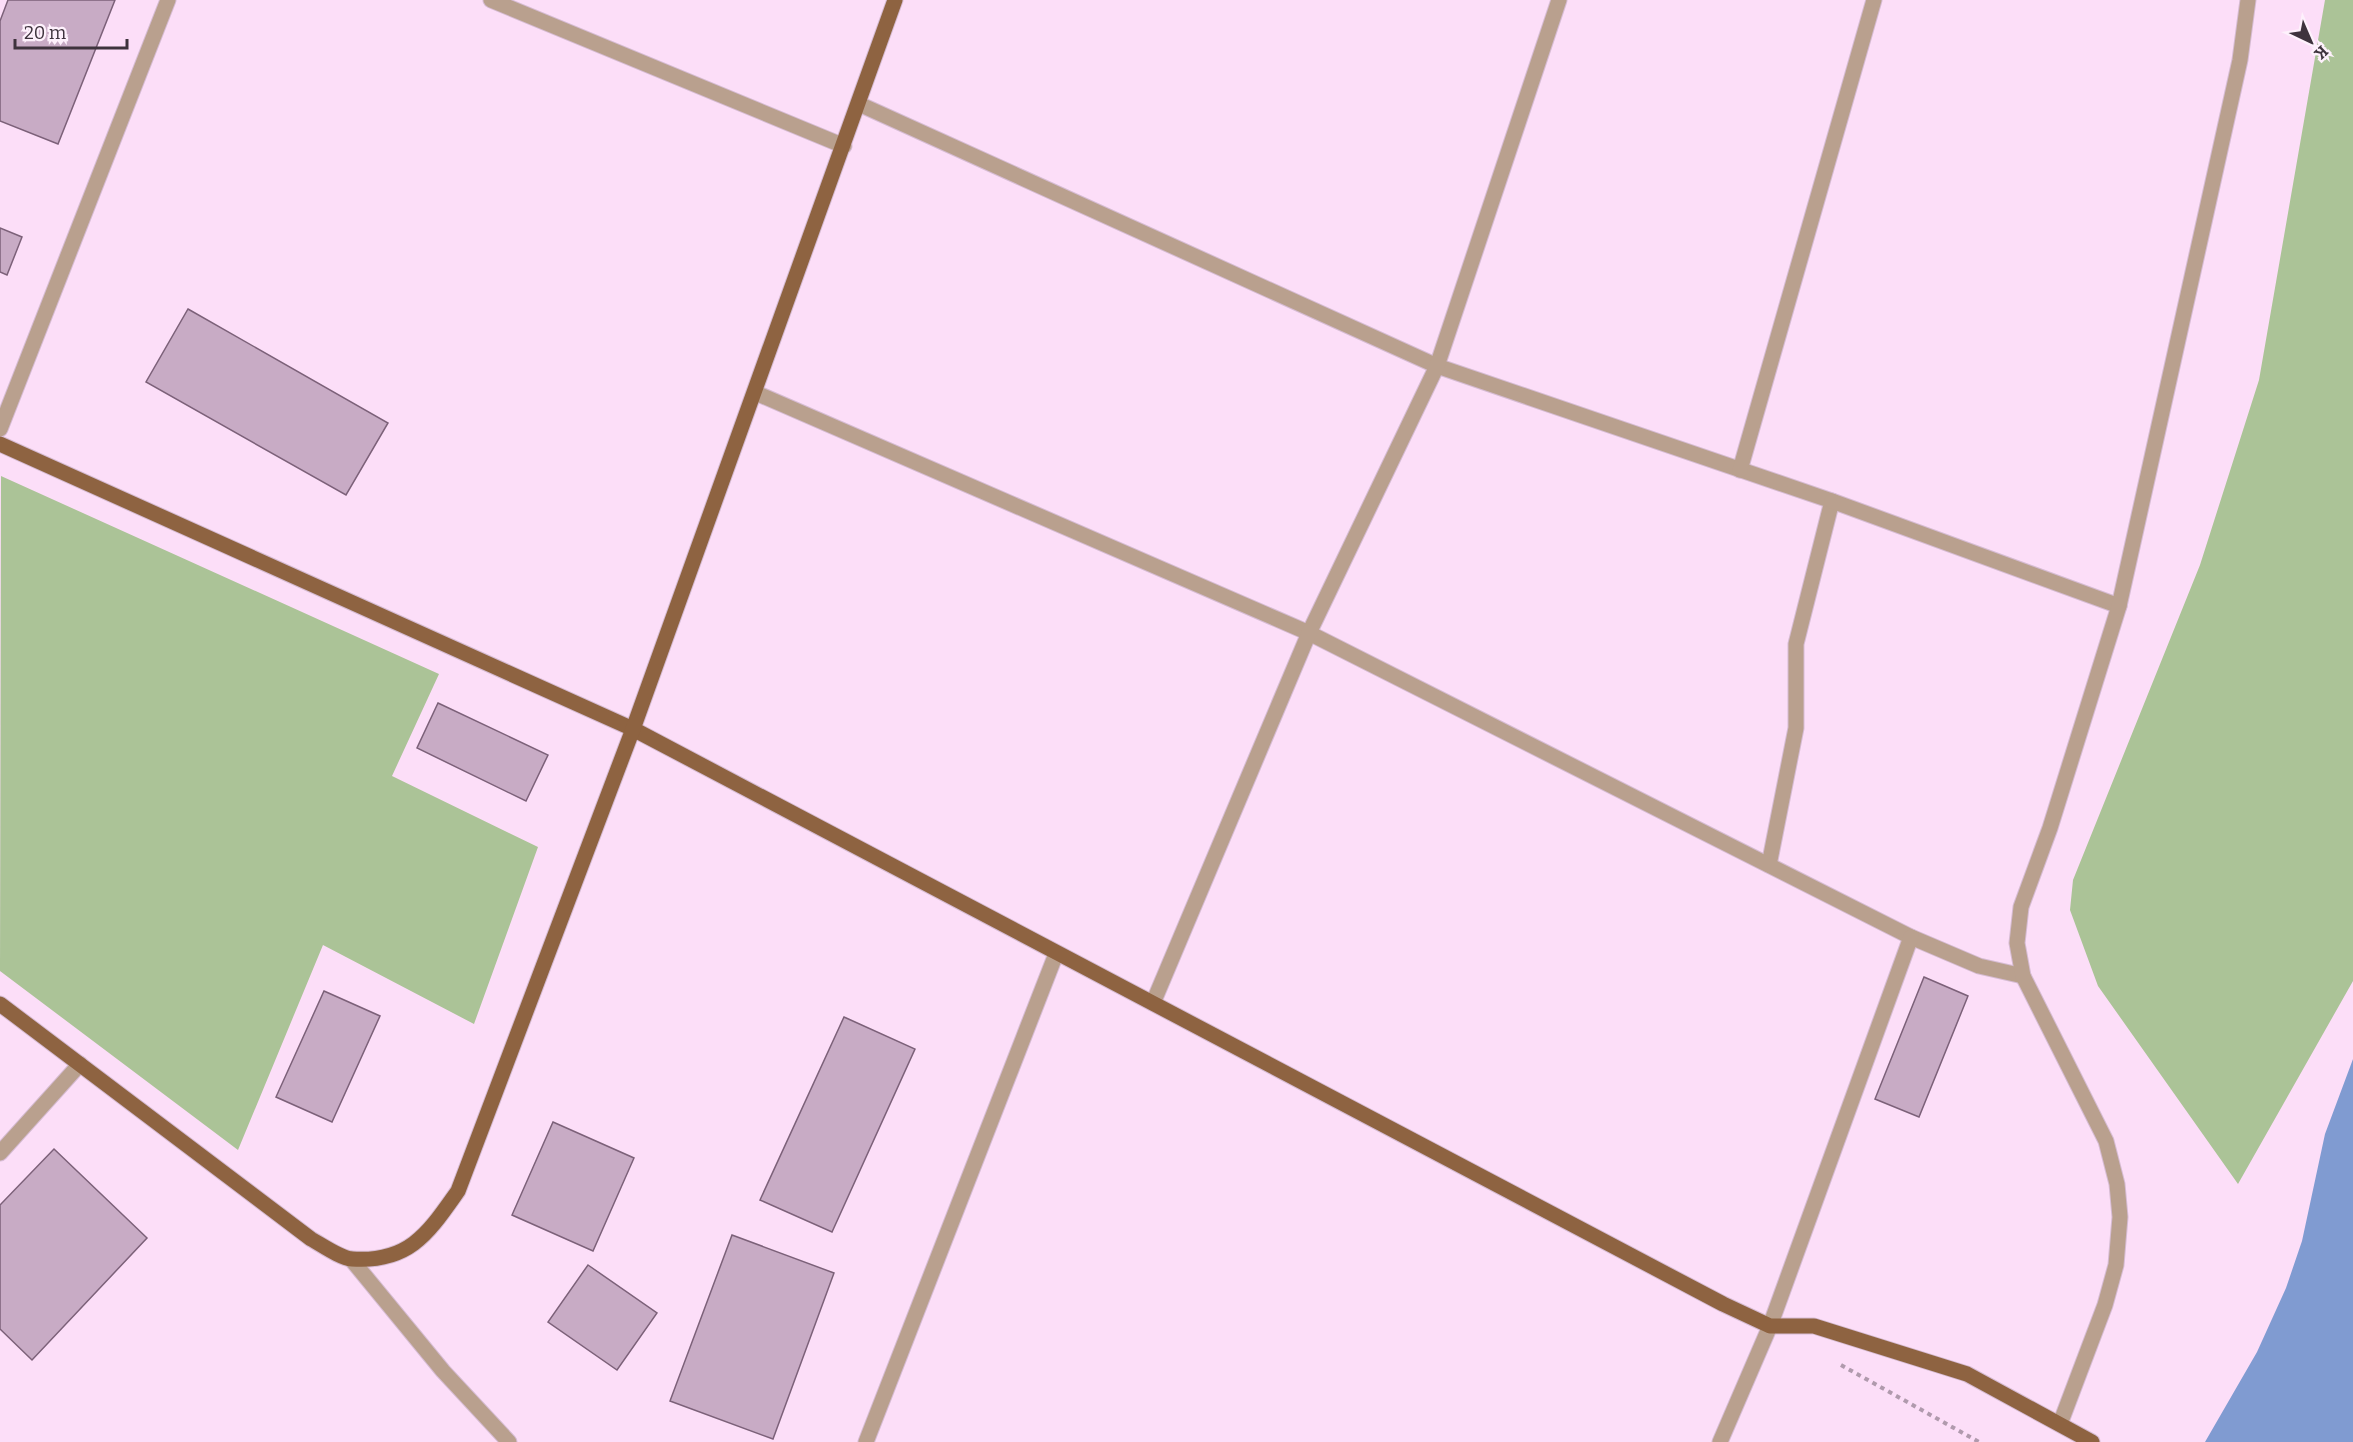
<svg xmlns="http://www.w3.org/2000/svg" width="2353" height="1442" viewBox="0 0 2353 1442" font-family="Bitter,serif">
  <rect width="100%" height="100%" fill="#fcdef8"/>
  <g fill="#abc397">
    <polygon points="2325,0 2353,0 2353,981 2238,1184 2098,986 2070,910 2073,880 2200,565 2259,380"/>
    <polygon points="1,476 439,674 392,776 538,847 474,1024 323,945 238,1150 0,971"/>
  </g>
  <polygon fill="#809bd1" points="2353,1059 2353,1442 2205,1442 2257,1352 2286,1288 2302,1241 2325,1134"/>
  <g fill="#c8abc5" stroke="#7c6179" stroke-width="1.5">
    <polygon points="8,0 115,0 58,144 0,121 0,21"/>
    <polygon points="0,228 22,237 7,275 0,272"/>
    <polygon points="188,309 388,423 346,495 146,382"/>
    <polygon points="438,703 548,755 526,801 417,748"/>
    <polygon points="1924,977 1968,996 1919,1117 1875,1099"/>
    <polygon points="324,991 380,1016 332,1122 276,1097"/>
    <polygon points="844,1017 915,1049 832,1232 760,1200"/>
    <polygon points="553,1122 634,1158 593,1251 512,1215"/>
    <polygon points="54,1149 147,1238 32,1360 0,1329 0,1205"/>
    <polygon points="732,1235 834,1273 773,1439 670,1401"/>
    <polygon points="588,1265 657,1313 617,1370 548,1322"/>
  </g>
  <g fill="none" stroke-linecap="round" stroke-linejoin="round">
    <g stroke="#d6bcd3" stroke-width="17">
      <g id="minor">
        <polyline points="491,0 844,146"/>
        <polyline points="859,104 1437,366 1832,501 1796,644 1796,728 1769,865"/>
        <polyline points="756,393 1309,633 1911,937 1979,966 2023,976"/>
        <polyline points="0,429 168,0"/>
        <polyline points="1740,470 1874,0"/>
        <polyline points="1832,501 2119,606"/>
        <polyline points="1153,1003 1309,633 1437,366 1559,0"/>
        <polyline points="0,1153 80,1064"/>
        <polyline points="351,1259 443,1371 509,1442"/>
        <polyline points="2060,1424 2105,1305 2116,1265 2120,1217 2117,1184 2106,1141 2023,976 2017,943 2021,907 2050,828 2119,606 2240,60 2248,0"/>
        <polyline points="866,1442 1056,954"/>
        <polyline points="1720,1442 1770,1326 1911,937"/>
      </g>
    </g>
    <g stroke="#d6bcd3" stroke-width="17">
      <g id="major">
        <polyline points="0,444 633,729 1723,1304 1770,1326 1814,1326 1967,1374 2092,1442"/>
        <path d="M0,1004l311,235c11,6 29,19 41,20 58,4 77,-27 106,-68l175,-462 262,-729"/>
      </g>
    </g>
    <polyline stroke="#b09aad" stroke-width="4" stroke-dasharray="4.5 4.5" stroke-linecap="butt" points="1841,1365 1979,1442"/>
    <use href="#minor" stroke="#b9a08e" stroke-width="15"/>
    <use href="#major" stroke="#8e6341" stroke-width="15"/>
  </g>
  <g transform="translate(2311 42) rotate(136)" stroke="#fef1fc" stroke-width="4.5" paint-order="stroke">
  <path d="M0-4.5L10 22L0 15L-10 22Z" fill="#3e333d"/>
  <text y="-9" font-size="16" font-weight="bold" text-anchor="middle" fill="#3e333d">K</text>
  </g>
  <path d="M15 39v9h112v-9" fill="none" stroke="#3e333d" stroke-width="3"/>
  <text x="24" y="39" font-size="18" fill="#3e333d" stroke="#fef1fc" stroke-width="4.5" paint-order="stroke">20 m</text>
</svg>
